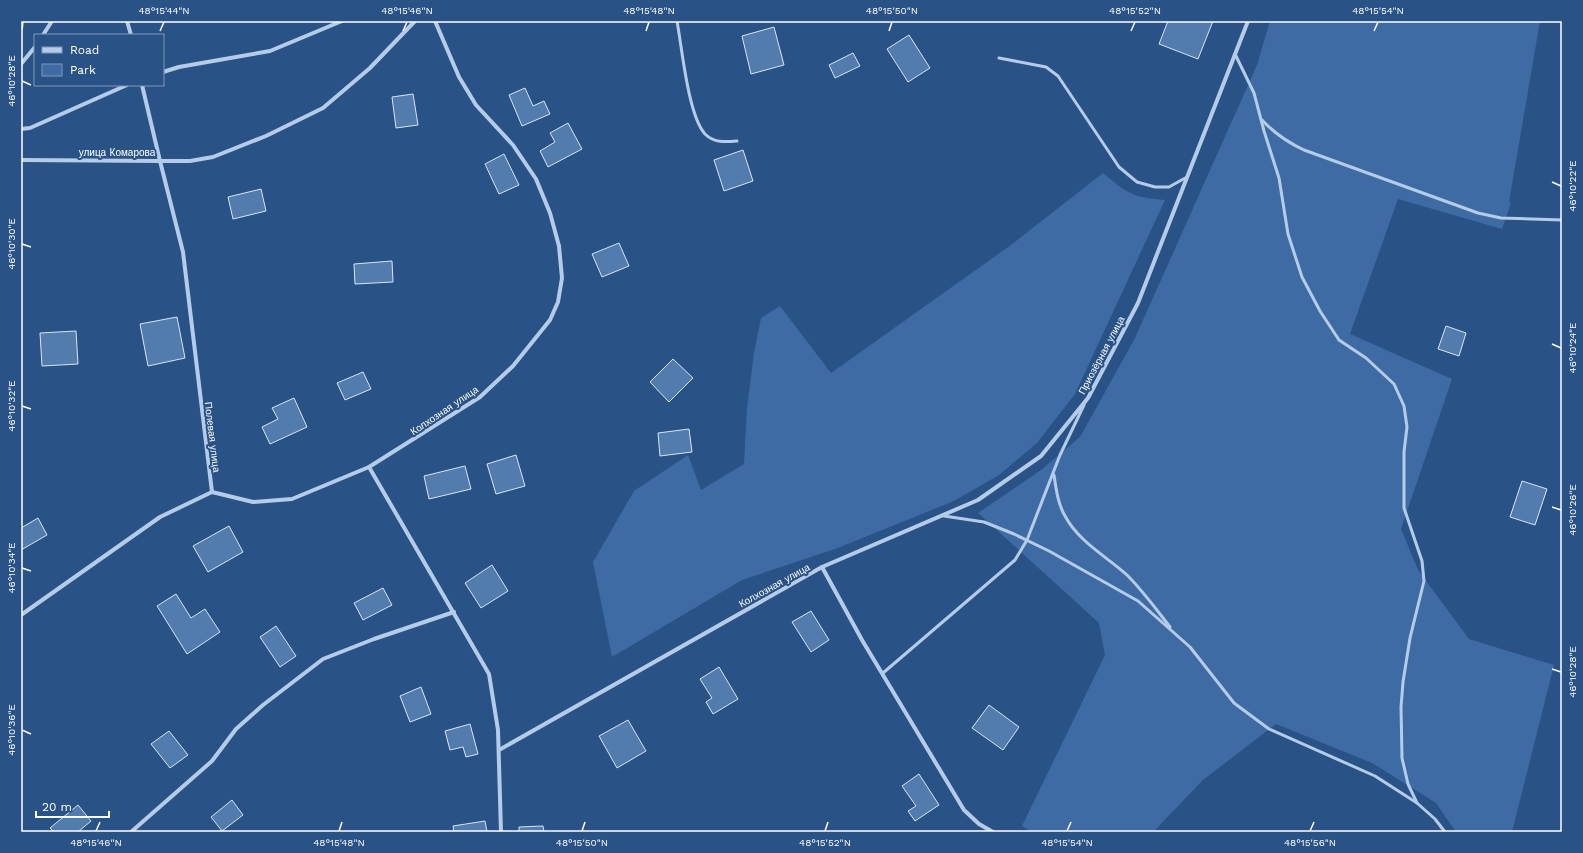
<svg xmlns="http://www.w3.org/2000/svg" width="1583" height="853" viewBox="0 0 1583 853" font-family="'Work Sans',sans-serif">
  <rect width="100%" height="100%" fill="#295286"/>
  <g fill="#3e6ba3">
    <polygon points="1270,21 1540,21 1509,202 1511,203 1502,229 1398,199 1350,334 1452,379 1401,529 1418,570 1469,639 1554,665 1512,832 1456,832 1436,803 1372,763 1276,724 1203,780 1153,832 1032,832 1022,826 1105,655 1099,623 978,513 1041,470 1080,437 1135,338 1257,65"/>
    <path d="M1103,173c25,21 29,24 62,27l-90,194 -38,49 -38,32 -45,26 -116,47 -96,32 -130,77 -19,-95 41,-71 54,-36 13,35 43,-26 3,-56 7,-55 7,-35 19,-12 51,67 180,-128z"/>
  </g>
  <g fill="#527bae" stroke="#d8e6f6">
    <polygon points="1168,21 1213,21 1198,59 1159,44"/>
    <polygon points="774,27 784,65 751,74 742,36"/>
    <polygon points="909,35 930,68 908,82 887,49"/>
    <polygon points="853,53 860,66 835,78 829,65"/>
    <polygon points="525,88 533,106 544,101 550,114 522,126 509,95"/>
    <polygon points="413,94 418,125 396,128 392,97"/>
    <polygon points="568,123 582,149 548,167 540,151 555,142 550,133"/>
    <polygon points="743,150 753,181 724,191 714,160"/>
    <polygon points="504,154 519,185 499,194 485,164"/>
    <polygon points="261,189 266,211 233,219 228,197"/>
    <polygon points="619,243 629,266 602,277 592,254"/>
    <polygon points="392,261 393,282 355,284 354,264"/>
    <polygon points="177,317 185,358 148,366 140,324"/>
    <polygon points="1446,326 1466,333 1459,356 1438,349"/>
    <polygon points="76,331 78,364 42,366 40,333"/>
    <polygon points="673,359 693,378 669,402 650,382"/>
    <polygon points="363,372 371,389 345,400 337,383"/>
    <polygon points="294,398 307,427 270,444 262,427 278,419 272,408"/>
    <polygon points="689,429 692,452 660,456 658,433"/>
    <polygon points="516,455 525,486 496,494 487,464"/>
    <polygon points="465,466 471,489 429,499 424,476"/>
    <polygon points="1522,481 1547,489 1535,525 1510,517"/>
    <polygon points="38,518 47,535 21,550 21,528"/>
    <polygon points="229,526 243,552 208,572 193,546"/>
    <polygon points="492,565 508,591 481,608 465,583"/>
    <polygon points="383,588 392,605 363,620 354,603"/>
    <polygon points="176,594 191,618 205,609 220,632 187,654 157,606"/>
    <polygon points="811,611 829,640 811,652 792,622"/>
    <polygon points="276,626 296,656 280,667 260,637"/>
    <polygon points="719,667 738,699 713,714 706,702 712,698 700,679"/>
    <polygon points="421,687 431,714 410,722 400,696"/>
    <polygon points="989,705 1019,727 1003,750 972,728"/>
    <polygon points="628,720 646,751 617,768 599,736"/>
    <polygon points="470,724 478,754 466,757 463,747 450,750 445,731"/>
    <polygon points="169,731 188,755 170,768 151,744"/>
    <polygon points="919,774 939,805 915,821 908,811 916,806 902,786"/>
    <polygon points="232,800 243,815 222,831 211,817"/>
    <polygon points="78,805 91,821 78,832 54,832 50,828"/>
    <polygon points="485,821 487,832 454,832 453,826"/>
    <polygon points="543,826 544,832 519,832 519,827"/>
  </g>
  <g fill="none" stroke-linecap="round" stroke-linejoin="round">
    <g stroke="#b5cce8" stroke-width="3">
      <path d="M677,21c5,27 11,94 28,113 9,9 20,8 32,7"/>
      <polyline points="1235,54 1254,93 1264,131 1279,178 1288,234 1302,277 1320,311 1339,340 1366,358 1394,384 1404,406 1407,427 1404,452 1404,508 1422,561 1424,581 1410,638 1403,682 1401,707 1402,758 1408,784 1417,803 1435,819 1445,832"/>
      <polyline points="999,58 1046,67 1058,76 1119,167 1137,182 1155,187 1169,187 1187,177"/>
      <path d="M1262,120c12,13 25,22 42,30l174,63 23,5 61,2"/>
      <path d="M1054,475c2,14 4,29 11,41 14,26 41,40 62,59 16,16 29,34 43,52"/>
      <polyline points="944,516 984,522 1014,534 1049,551 1138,601 1190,647 1234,703 1269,729 1375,776 1417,803"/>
      <polyline points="883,673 1015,560 1027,540 1060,455 1084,405"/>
    </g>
    <g stroke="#b5cce8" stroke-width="4">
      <polyline points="127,21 131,35"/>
      <polyline points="21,29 22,21"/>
      <polyline points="43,35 52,21"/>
      <polyline points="21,64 35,47"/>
      <polyline points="163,72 179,67 270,51 342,21"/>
      <polyline points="21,129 30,128 127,85"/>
      <polyline points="21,160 160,161 142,85"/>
      <polyline points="369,467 489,674 498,730 501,832"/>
      <polyline points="212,492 253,502 292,499 369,467 480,397 513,366 550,320 558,302 562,278 559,246 550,213 536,179 513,145 476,105 459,77 435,21"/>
      <polyline points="822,567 862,640 964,810 979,824 993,832"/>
      <polyline points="21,615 160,517 212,492 183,252 160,161 190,161 213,157 266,136 323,108 370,68 415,21"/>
      <polyline points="499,750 822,567 978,500 1041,456 1088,398 1138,303 1248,21"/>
      <polyline points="131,832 212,761 236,729 263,705 323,659 374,639 454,612"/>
    </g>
  </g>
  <path fill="none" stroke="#fff" stroke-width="1.5" d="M160,31l4,-9M403,31l4,-9M646,31l3,-9M889,31l3,-9M1131,31l4,-9M1374,31l4,-9M22,81l9,4M1552,182l9,4M22,244l9,3M1552,344l9,4M22,406l9,3M1552,507l9,3M22,568l9,3M1552,669l9,3M22,730l9,4M96,831l4,-9M339,831l3,-9M582,831l3,-9M825,831l3,-9M1067,831l4,-9M1310,831l4,-9"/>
  <g text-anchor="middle" stroke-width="4" stroke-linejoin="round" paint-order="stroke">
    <g font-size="10" fill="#fff" stroke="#295286">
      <text x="117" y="156">улица Комарова</text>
      <text transform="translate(1101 355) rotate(-62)" y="4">Приозёрная улица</text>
      <text transform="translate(444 410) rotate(-34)" y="4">Колхозная улица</text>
      <text transform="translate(213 437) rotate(83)" y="4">Полевая улица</text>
      <text transform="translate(774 585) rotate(-29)" y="4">Колхозная улица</text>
    </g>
  </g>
  <rect width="1583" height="853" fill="none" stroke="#295286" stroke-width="44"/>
  <rect x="34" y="34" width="130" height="52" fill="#295286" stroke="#7f97b6"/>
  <rect x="42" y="47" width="20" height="6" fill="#b5cce8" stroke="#7f97b6"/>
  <text x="70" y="54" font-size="12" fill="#ffffff">Road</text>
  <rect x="42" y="64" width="20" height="12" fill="#3e6ba3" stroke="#7f97b6"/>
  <text x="70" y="74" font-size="12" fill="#ffffff">Park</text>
  <path d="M36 811v6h73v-6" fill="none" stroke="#ffffff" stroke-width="2"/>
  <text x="42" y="811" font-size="12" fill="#ffffff" stroke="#295286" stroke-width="3" paint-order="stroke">20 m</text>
  <rect x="22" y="22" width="1539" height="809" fill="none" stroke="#fff" stroke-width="1.5"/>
  <g font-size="10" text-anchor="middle" fill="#fff">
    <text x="164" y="14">48°15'44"N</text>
    <text x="407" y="14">48°15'46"N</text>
    <text x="649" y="14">48°15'48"N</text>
    <text x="892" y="14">48°15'50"N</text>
    <text x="1135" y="14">48°15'52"N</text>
    <text x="1378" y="14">48°15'54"N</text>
    <text transform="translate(11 81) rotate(-90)" y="4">46°10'28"E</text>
    <text transform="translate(1572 186) rotate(-90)" y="4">46°10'22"E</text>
    <text transform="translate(11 244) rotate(-90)" y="4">46°10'30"E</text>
    <text transform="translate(1572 348) rotate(-90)" y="4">46°10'24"E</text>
    <text transform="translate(11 406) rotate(-90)" y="4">46°10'32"E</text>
    <text transform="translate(1572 510) rotate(-90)" y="4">46°10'26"E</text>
    <text transform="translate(11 568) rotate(-90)" y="4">46°10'34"E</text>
    <text transform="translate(1572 672) rotate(-90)" y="4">46°10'28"E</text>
    <text transform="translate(11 730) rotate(-90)" y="4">46°10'36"E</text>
    <text x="96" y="846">48°15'46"N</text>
    <text x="339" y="846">48°15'48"N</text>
    <text x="582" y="846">48°15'50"N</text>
    <text x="825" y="846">48°15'52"N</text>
    <text x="1067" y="846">48°15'54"N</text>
    <text x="1310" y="846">48°15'56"N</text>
  </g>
</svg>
